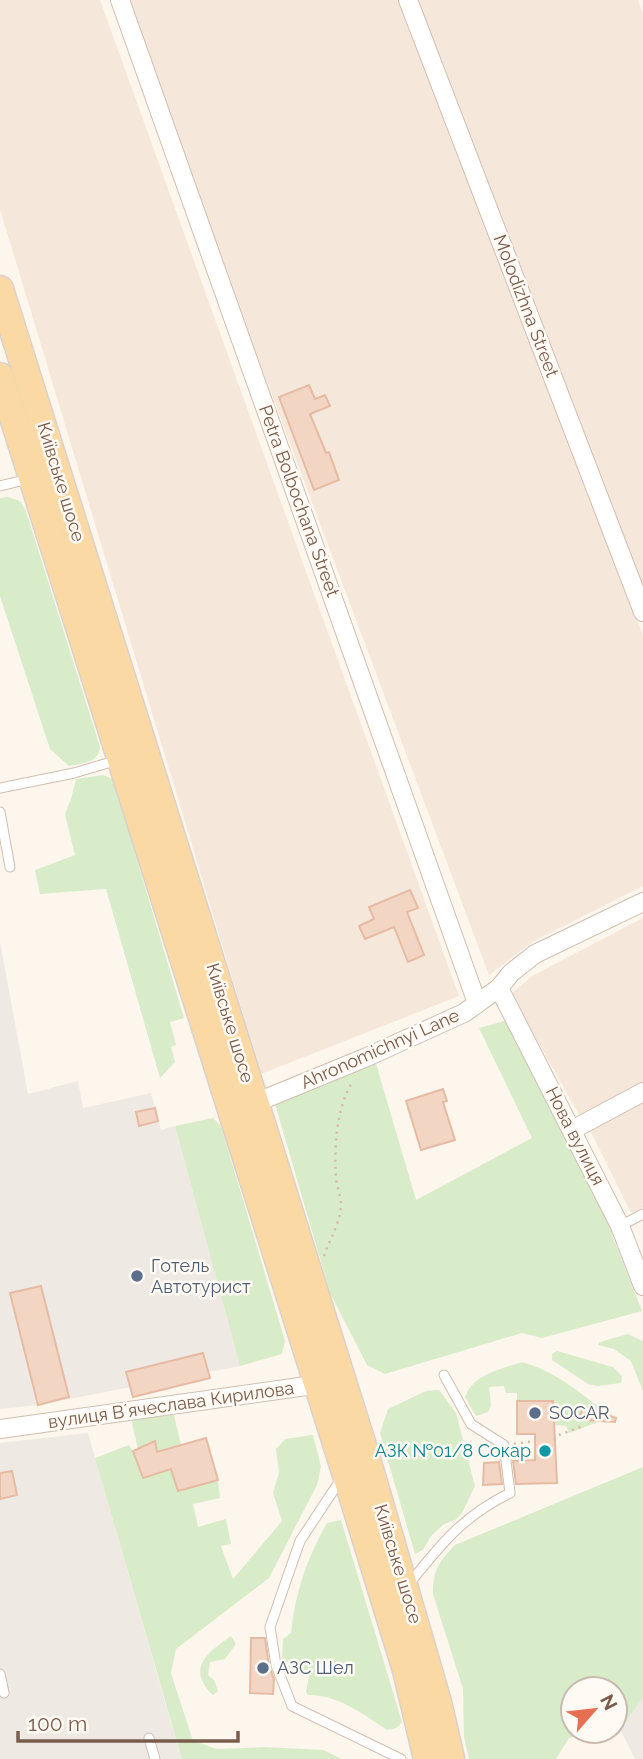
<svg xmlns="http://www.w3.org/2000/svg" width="643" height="1759" viewBox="0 0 643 1759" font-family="Raleway,sans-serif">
  <rect width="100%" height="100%" fill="#fdf6ec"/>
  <g fill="#f5e8da">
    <polygon points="0,0 100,0 459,996 261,1074 0,209"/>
    <polygon points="124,0 399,0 643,635 643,886 532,942 489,975"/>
    <polygon points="413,0 638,0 643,14 643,594"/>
    <polygon points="643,918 643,1085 581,1118 511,994 532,976"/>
    <polygon points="643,1097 643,1207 631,1213 588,1126"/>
  </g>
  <g fill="#efe9e4">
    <polygon points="0,942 28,1094 78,1081 83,1108 151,1093 161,1130 175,1126 240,1366 38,1405 0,1409"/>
    <polygon points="88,1433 165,1702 182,1759 0,1759 0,1443"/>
    <polygon points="643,1698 643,1759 635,1759 620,1729"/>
  </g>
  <g fill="#d8ecc9">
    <path d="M8,497l12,4 6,10 74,236c-1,16 -18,16 -31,19l-19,-17 -50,-153v-98z"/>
    <polygon points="103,775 113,779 184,1018 170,1022 176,1045 171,1047 175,1062 160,1078 106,889 40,894 35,870 75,855 65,814 71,799 76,779"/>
    <polygon points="505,1021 570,1133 616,1227 612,1235 642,1311 542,1338 522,1333 385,1374 367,1365 330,1293 275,1104 375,1060 416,1200 532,1138 479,1028"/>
    <polygon points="213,1118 221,1126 285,1341 282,1354 240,1366 175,1126"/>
    <polygon points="628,1334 643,1341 643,1391 631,1361 614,1349 598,1345 600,1342"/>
    <polygon points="557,1351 613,1367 622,1376 621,1383 597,1386 588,1384 552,1360 552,1354"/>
    <path d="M522,1362c35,10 55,29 84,50l3,6 -40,15 -3,-7 -12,-1 -1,-24h-36v-8h-11l-2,-7 -15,1 2,19 -3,6 -12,4 -11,-19c8,-23 36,-28 57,-35z"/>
    <polygon points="439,1390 456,1413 475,1486 462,1513 455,1520 444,1524 431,1536 423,1550 415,1554 380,1433 388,1409 426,1391"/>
    <polygon points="174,1415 181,1445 206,1438 218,1480 220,1498 193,1504 198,1527 226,1519 231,1544 221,1546 233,1579 282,1521 273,1493 279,1473 276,1449 285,1439 313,1435 321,1467 317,1485 269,1578 176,1649 171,1673 193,1741 217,1749 265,1747 323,1750 342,1759 182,1759 95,1458 129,1445 133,1451 138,1449 131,1419"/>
    <path d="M643,1467v231l-23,31 -5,1v-41h-42v42h35l-39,7 -13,21h-87l-5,-22 -1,-48 -30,-95c0,-25 6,-32 22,-49z"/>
    <path d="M341,1520l61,202c-4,6 -8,7 -15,8 -26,-17 -48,-35 -79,-35l-2,-3 4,-20 -21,-2 -7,-10 1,-21 8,-6c4,-40 16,-75 36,-110z"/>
    <path d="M231,1636l5,8 -11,15 -15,3 -2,13 6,5 4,11 -5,4c-27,-27 -6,-42 18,-59z"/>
  </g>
  <g fill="#f3d5c3" stroke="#e6bba3" stroke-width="2">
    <polygon points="309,385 315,399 325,395 330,406 310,414 326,453 329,452 339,480 314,490 279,397"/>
    <polygon points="410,890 418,908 407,912 424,955 408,962 394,927 365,939 359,926 374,919 369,907"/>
    <polygon points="443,1089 447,1101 443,1102 455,1140 421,1150 406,1101"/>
    <polygon points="155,1108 158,1121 139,1126 136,1112"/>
    <polygon points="41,1286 69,1397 38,1405 10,1293"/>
    <polygon points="203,1353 210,1378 133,1397 126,1372"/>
    <polygon points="517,1401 553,1401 557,1483 516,1484 513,1461 535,1460 535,1434 517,1434"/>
    <polygon points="584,1407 616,1418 615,1422 585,1420 579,1417"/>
    <polygon points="206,1438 218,1480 178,1491 171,1469 143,1478 133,1451 155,1441 157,1452"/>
    <polygon points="499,1462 502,1484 483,1485 484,1463"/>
    <polygon points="12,1471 17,1495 0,1499 0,1473"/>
    <polygon points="251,1638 265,1638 269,1666 274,1679 273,1694 250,1693"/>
  </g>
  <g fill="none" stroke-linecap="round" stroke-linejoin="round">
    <g stroke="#d1beb0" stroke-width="11">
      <g id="lane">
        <polyline points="0,486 29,479"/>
        <polyline points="0,788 74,773 118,760"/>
        <polyline points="0,812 10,867"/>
        <polyline points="620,1226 643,1214"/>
        <polyline points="341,1479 300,1541 270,1627 276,1665 292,1706 401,1759"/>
        <path d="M409,1584c32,-40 54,-68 101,-91l-6,-48 -33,-21 -27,-49"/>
        <polyline points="0,1674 4,1693"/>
        <polyline points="149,1738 155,1759"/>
      </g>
    </g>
    <g stroke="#d1beb0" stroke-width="20">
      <g id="street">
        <polyline points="120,0 477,1003"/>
        <polyline points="408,0 643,612"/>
        <polyline points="499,988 620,1226 643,1286"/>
        <polyline points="255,1103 367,1057 464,1013 499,988 511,973 535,954 643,902"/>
        <polyline points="572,1130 643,1092"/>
        <polyline points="0,1429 328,1383"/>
      </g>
    </g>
    <g stroke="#dad1cd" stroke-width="29">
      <g id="primary">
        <polyline points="0,289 365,1452 438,1702 451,1759"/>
        <polyline points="0,376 345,1472 406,1670 427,1759"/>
      </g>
    </g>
    <g stroke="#d9b8a5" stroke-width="2.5" stroke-dasharray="2 5" stroke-linecap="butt">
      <path d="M324,1256c6,-18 16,-32 17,-51 0,-9 -4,-18 -5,-27 -2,-31 0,-70 17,-97"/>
      <polyline points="554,1440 559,1435 583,1426"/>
      <polyline points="514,1444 535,1441"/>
    </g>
    <use href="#lane" stroke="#fff" stroke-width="9"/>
    <use href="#street" stroke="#fff" stroke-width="18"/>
    <use href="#primary" stroke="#fbd9a5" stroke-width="26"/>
  </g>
  <g fill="#5c6f8a" stroke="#fffaf3" stroke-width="2.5">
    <circle cx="137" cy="1276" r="7"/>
    <circle cx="535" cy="1413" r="7"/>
    <circle cx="263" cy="1668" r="7"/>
  </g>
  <circle fill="#0f9aa8" stroke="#fffaf3" stroke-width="2.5" cx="545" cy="1451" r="7"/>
  <g text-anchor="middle" stroke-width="5" stroke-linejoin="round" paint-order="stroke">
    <g font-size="18" fill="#7a5c4d" stroke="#fffaf3">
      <text transform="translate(526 306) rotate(69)" y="6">Molodizhna Street</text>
      <text transform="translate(61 482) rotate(73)" y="6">Київське шосе</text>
      <text transform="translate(299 501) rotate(70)" y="6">Petra Bolbochana Street</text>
      <text transform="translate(230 1023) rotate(73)" y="6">Київське шосе</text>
      <text transform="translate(380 1049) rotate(-24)" y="6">Ahronomichnyi Lane</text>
      <text transform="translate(575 1136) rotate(63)" y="6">Нова вулиця</text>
      <text transform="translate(171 1405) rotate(-8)" y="6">вулиця Вʼячеслава Кирилова</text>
      <text transform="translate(398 1564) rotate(73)" y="6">Київське шосе</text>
    </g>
    <g font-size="18" fill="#4e5e75" stroke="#fffaf3" text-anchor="start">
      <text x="151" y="1272">Готель<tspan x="151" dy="21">Автотурист</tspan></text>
      <text x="549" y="1419">SOCAR</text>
      <text x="277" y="1674">АЗС Шел</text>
    </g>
    <g font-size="18" fill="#0d838f" stroke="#fffaf3" text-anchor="end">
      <text x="531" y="1457">АЗК №01/8 Сокар</text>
    </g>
  </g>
  <g transform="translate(594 1710) rotate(62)"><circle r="33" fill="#fffaf3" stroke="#cabbb1" stroke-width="2"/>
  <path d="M0-5L12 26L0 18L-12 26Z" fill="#e76f51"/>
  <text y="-10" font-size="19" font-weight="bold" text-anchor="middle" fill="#7a5c4d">N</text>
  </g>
  <path d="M18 1731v10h220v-10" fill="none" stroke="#7a5c4d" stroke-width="3.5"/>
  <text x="28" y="1731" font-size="21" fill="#7a5c4d" stroke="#fffaf3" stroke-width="5" paint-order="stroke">100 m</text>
</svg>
